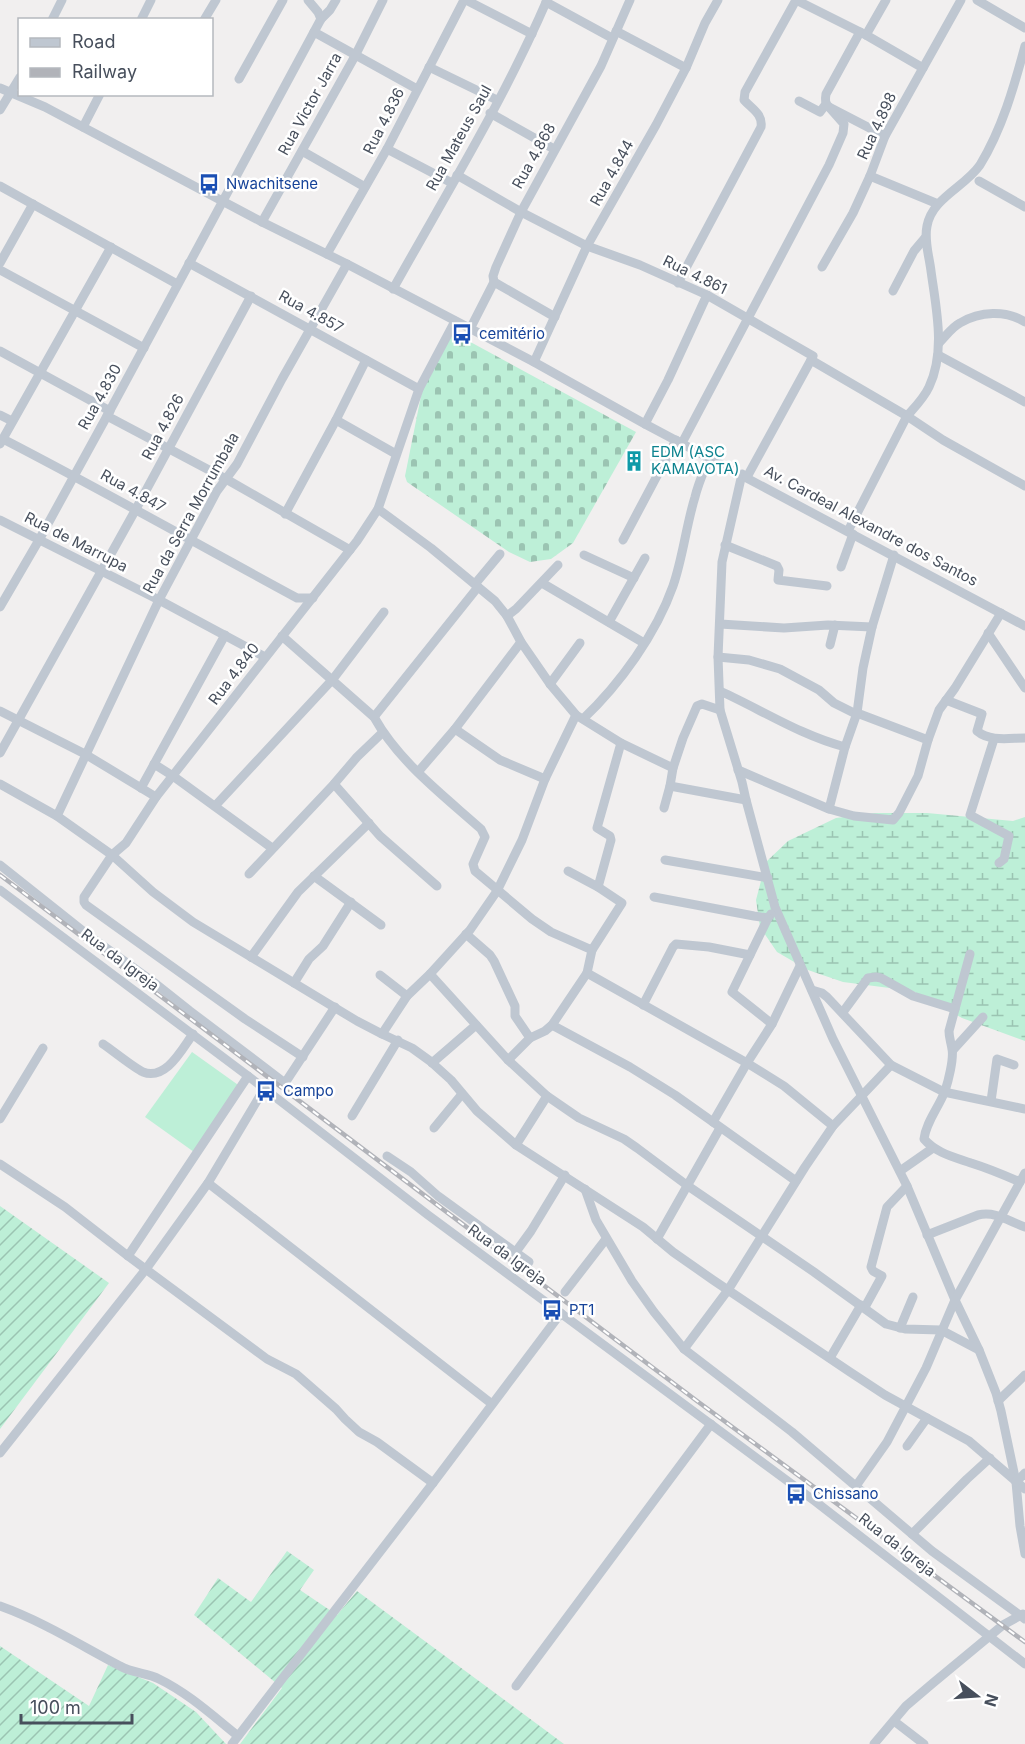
<svg xmlns="http://www.w3.org/2000/svg" width="1025" height="1744" viewBox="0 0 1025 1744" font-family="Inter,sans-serif">
  <defs>
    <pattern id="wetland-marsh" width="20" height="14" patternUnits="userSpaceOnUse" patternTransform="scale(1.5)"><rect width="20" height="14" fill="#bdefd7"/><path d="M1 5h8M5 5V1M11 12h8M15 12V8" fill="none" stroke="#9bc4b2"/></pattern>
    <pattern id="cemetery-stones" width="16" height="16" patternUnits="userSpaceOnUse" patternTransform="scale(1.5)"><rect width="16" height="16" fill="#bdefd7"/><path d="M2 7V4a2 2 0 0 1 4 0v3zM10 15v-3a2 2 0 0 1 4 0v3z" fill="#9bc4b2"/></pattern>
    <pattern id="garden-furrows" width="10" height="10" patternUnits="userSpaceOnUse" patternTransform="scale(1.5)"><rect width="10" height="10" fill="#bdefd7"/><path d="M-1 1l2-2M0 10L10 0M9 11l2-2" fill="none" stroke="#9bc4b2"/></pattern>
  </defs>
  <rect width="100%" height="100%" fill="#f1efef"/>
  <polygon fill="url(#wetland-marsh)" points="875,813 927,813 1013,821 1025,817 1025,1041 962,1018 913,991 843,982 808,970 777,952 760,927 756,900 766,862 788,841 836,818"/>
  <polygon fill="url(#cemetery-stones)" points="452,332 636,432 573,543 551,559 530,562 509,552 407,482 405,476 421,396 425,383"/>
  <g fill="url(#garden-furrows)">
    <polygon points="0,1206 109,1283 0,1429"/>
    <polygon points="287,1551 314,1570 300,1590 337,1615 357,1591 564,1744 240,1744 282,1688 194,1615 218,1578 251,1602"/>
    <polygon points="0,1646 89,1706 108,1665 153,1683 196,1712 226,1744 0,1744"/>
  </g>
  <polygon fill="#bdefd7" points="192,1052 241,1087 194,1152 145,1117"/>
  <g fill="none" stroke-linecap="round" stroke-linejoin="round">
    <g stroke="#bfc7d1" stroke-width="9">
      <polyline points="308,0 318,12 321,19"/>
      <polyline points="466,0 532,34"/>
      <polyline points="796,0 866,35 923,68"/>
      <polyline points="977,0 1025,28"/>
      <polyline points="546,2 612,38"/>
      <polyline points="52,20 62,0"/>
      <polyline points="141,20 151,0"/>
      <polyline points="204,20 216,0"/>
      <polyline points="616,31 686,68"/>
      <polyline points="314,32 417,89"/>
      <path d="M860,32l-34,62c-1,6 -1,9 3,13l56,29"/>
      <polyline points="866,35 886,0"/>
      <polyline points="429,67 497,100"/>
      <polyline points="239,79 283,0"/>
      <polyline points="0,88 45,107 262,222 347,264 534,362 645,424 1025,626"/>
      <polyline points="799,101 820,112 826,104"/>
      <polyline points="0,110 20,77"/>
      <polyline points="490,113 554,149"/>
      <polyline points="83,127 100,94"/>
      <polyline points="387,149 452,183"/>
      <polyline points="302,151 365,187"/>
      <polyline points="457,175 521,212 587,246 640,265 707,295 813,356 811,360 907,416 943,440 1025,486"/>
      <polyline points="870,176 938,204"/>
      <polyline points="979,181 1025,207"/>
      <polyline points="0,186 177,284"/>
      <polyline points="262,222 355,56 383,0"/>
      <polyline points="327,254 387,149 464,0"/>
      <polyline points="0,263 33,204"/>
      <polyline points="189,263 419,389"/>
      <polyline points="822,267 853,213 870,176 885,136 961,0"/>
      <polyline points="0,270 144,348"/>
      <polyline points="494,282 555,317"/>
      <path d="M678,283l83,-156c2,-13 -9,-18 -17,-27l1,-8 51,-92"/>
      <path d="M393,289c53,-95 111,-189 154,-289"/>
      <polyline points="893,291 914,251 925,238"/>
      <polyline points="470,329 494,282 493,276 496,267 521,212 601,66 630,0"/>
      <path d="M939,343c7,-7 13,-16 21,-20 20,-12 46,-13 65,-1"/>
      <polyline points="0,351 110,411"/>
      <polyline points="938,355 1025,402"/>
      <polyline points="534,362 587,246 656,125 686,68 705,23 718,0"/>
      <polyline points="0,415 12,421"/>
      <polyline points="107,416 226,479 350,550"/>
      <polyline points="336,420 396,454"/>
      <polyline points="645,424 668,380 707,295"/>
      <path d="M3,439c99,51 196,106 294,159h16"/>
      <polyline points="682,443 829,165 843,133 844,124 829,107"/>
      <polyline points="0,444 111,247"/>
      <polyline points="742,474 722,562 718,657 720,710 742,782 746,800 775,907 833,1039 907,1186 955,1300 979,1350 996,1393 1001,1411 1016,1482 1020,1526 1025,1554"/>
      <polyline points="747,477 811,360"/>
      <polyline points="378,509 431,548 495,601 507,616 521,642 550,684 576,715 621,743 673,768"/>
      <polyline points="285,514 336,420 366,360"/>
      <polyline points="0,520 159,600 265,657"/>
      <path d="M848,531l59,-115c8,-9 17,-18 22,-29 17,-36 7,-79 2,-116 -2,-16 -7,-30 -4,-45 5,-28 38,-39 53,-61 22,-36 34,-78 45,-119"/>
      <polyline points="623,540 676,440"/>
      <polyline points="725,545 777,566 779,570 778,580 827,586"/>
      <polyline points="584,555 634,578"/>
      <polyline points="841,567 853,534"/>
      <polyline points="542,583 644,643"/>
      <polyline points="475,584 500,554"/>
      <polyline points="0,607 39,540 107,416 321,19 330,10 336,0"/>
      <polyline points="507,616 516,609 558,565"/>
      <polyline points="609,622 645,558"/>
      <polyline points="720,624 784,628 828,625 872,627"/>
      <polyline points="988,633 1025,688"/>
      <path d="M282,636l92,81c25,45 69,78 107,112l4,8 -12,27 2,7 57,48 19,13 41,18 -5,23 160,90 37,23 49,40"/>
      <polyline points="830,645 835,625"/>
      <polyline points="718,657 749,660 780,669 819,690 834,703 856,714"/>
      <polyline points="550,684 580,643"/>
      <path d="M720,691c42,19 80,44 125,56"/>
      <path d="M946,700l36,14 -5,17c13,11 32,7 48,7"/>
      <polyline points="0,711 85,754 156,797"/>
      <polyline points="857,713 928,740"/>
      <polyline points="374,717 478,587"/>
      <path d="M583,719c37,-35 73,-85 90,-133 10,-29 13,-60 22,-89 3,-13 9,-26 14,-39"/>
      <polyline points="455,729 500,760 545,779"/>
      <polyline points="994,739 970,815 1009,836 1004,859 999,863"/>
      <polyline points="0,753 136,509 251,296"/>
      <polyline points="154,764 173,776 272,848"/>
      <polyline points="738,770 829,809 854,816 893,820 899,813 918,776 928,740 939,710 955,688 1001,613"/>
      <polyline points="418,772 455,729 521,642"/>
      <polyline points="0,784 57,816 112,855 153,892 193,922 357,1021 382,1034 412,1048 430,1061 451,1080 477,1111 516,1145 643,1227 673,1252 713,1280 850,1372 885,1395 969,1441 1025,1489"/>
      <polyline points="334,784 380,836 437,886"/>
      <polyline points="670,786 746,800"/>
      <polyline points="141,788 225,635"/>
      <polyline points="215,806 333,679 384,612"/>
      <polyline points="664,808 670,786 673,768 683,738 697,706 702,704 720,710"/>
      <polyline points="829,809 845,747 857,713 863,668 872,627 894,555"/>
      <polyline points="57,816 159,600 217,491 237,464 282,379 347,264"/>
      <polyline points="665,860 768,878"/>
      <polyline points="0,865 88,935 156,984 190,1011 285,1083 335,1007"/>
      <polyline points="568,871 598,887 622,903 592,950"/>
      <polyline points="249,874 334,784 357,757 382,733"/>
      <polyline points="314,876 381,925"/>
      <polyline points="598,887 611,840 610,836 597,828 621,743"/>
      <polyline points="0,890 248,1076 428,1215 816,1502 1025,1664"/>
      <polyline points="654,897 754,916 768,918 771,914"/>
      <polyline points="768,918 732,992 772,1024"/>
      <polyline points="466,934 490,955 494,961 515,1006 515,1016 530,1038"/>
      <path d="M970,954l-21,77c0,7 2,11 3,18 2,10 -4,33 -7,42 -6,16 -19,31 -21,48 12,14 30,18 47,24 16,5 33,12 49,19"/>
      <polyline points="251,957 298,892 369,823"/>
      <polyline points="430,974 508,1060 547,1096 579,1118 624,1139 637,1148 688,1186 814,1272 886,1324 905,1329 941,1330 979,1350"/>
      <polyline points="380,975 407,996"/>
      <polyline points="294,983 309,959 323,946 351,902"/>
      <polyline points="812,990 822,993 827,997 891,1065 944,1092 1025,1109"/>
      <polyline points="643,1005 673,947 676,944 709,947 750,955"/>
      <polyline points="843,1012 868,978 876,977 881,978 913,996 955,1009"/>
      <polyline points="552,1025 630,1067 675,1095 796,1181"/>
      <polyline points="382,1034 407,996 430,974 470,930 497,891 522,840 545,779 576,715"/>
      <path d="M103,1044c9,6 31,24 40,28 23,9 39,-23 50,-38"/>
      <polyline points="953,1050 983,1017"/>
      <polyline points="303,1057 245,1019 86,905 84,902 84,897 112,855 126,843 156,797 357,541 378,509 419,389 455,321"/>
      <polyline points="508,1060 530,1038 545,1031 552,1025 587,973"/>
      <polyline points="432,1063 476,1025"/>
      <polyline points="991,1101 997,1059 1014,1065"/>
      <polyline points="352,1116 398,1040"/>
      <polyline points="0,1119 43,1048"/>
      <polyline points="713,1122 747,1063 772,1024 800,966"/>
      <polyline points="434,1128 462,1094"/>
      <polyline points="516,1145 547,1096"/>
      <polyline points="387,1156 411,1172 438,1196 529,1262"/>
      <polyline points="0,1164 65,1207 128,1256 267,1359 296,1374 336,1409 345,1419 359,1432 377,1442 433,1483"/>
      <polyline points="900,1171 933,1148"/>
      <polyline points="208,1183 492,1404"/>
      <polyline points="585,1189 596,1220 632,1281 654,1312 684,1349 792,1432 932,1551 1025,1619"/>
      <path d="M927,1235l51,-20c18,-4 30,6 47,12"/>
      <polyline points="657,1239 720,1128"/>
      <polyline points="515,1253 531,1231 565,1175"/>
      <polyline points="128,1256 248,1076"/>
      <polyline points="565,1292 606,1239"/>
      <polyline points="865,1307 882,1276 873,1271 871,1267 887,1207 907,1186"/>
      <polyline points="900,1328 913,1297"/>
      <polyline points="684,1349 728,1290 805,1167 833,1126 891,1065"/>
      <polyline points="830,1358 861,1305"/>
      <polyline points="998,1401 1025,1375"/>
      <polyline points="907,1446 927,1418"/>
      <polyline points="0,1453 146,1269 208,1183 264,1089"/>
      <polyline points="1016,1482 1025,1473"/>
      <polyline points="856,1486 887,1442 926,1368 955,1300 1025,1173"/>
      <polyline points="912,1534 967,1479 990,1458"/>
      <path d="M0,1606c42,15 80,39 120,60 12,7 27,7 39,13 29,14 54,37 79,57"/>
      <polyline points="516,1686 711,1424"/>
      <polyline points="894,1721 924,1744"/>
      <polyline points="232,1744 433,1483 561,1313"/>
      <polyline points="874,1744 906,1706 933,1683 1003,1625 1023,1614"/>
    </g>
    <g stroke="#b1b3b9" stroke-width="4.5">
      <polyline id="rail" points="0,875 697,1401 1025,1642"/>
    </g>
    <use href="#rail" stroke="#fff" stroke-width="2" stroke-dasharray="7" stroke-linecap="butt"/>
  </g>
  <defs>
    <g id="bus-bare" transform="scale(1.62)"><path d="M-5-6H5V4H4V6H2V4H-2V6H-4V4H-5ZM-3.5-4V0h7V-4ZM-3.5 1.2v1.5H-2V1.2ZM2 1.2v1.5H3.5V1.2Z" fill="#1a4fb4" stroke="#fff" stroke-width="2.5" paint-order="stroke"/></g>
    <g id="building-bare" transform="scale(1.62)"><path d="M-4-6H4V6H1V3H-1V6H-4ZM-2.5-4.3h1.7v1.8h-1.7ZM.8-4.3h1.7v1.8H.8ZM-2.5-1h1.7V.8h-1.7ZM.8-1h1.7V.8H.8Z" fill="#0f9aa8" stroke="#fff" stroke-width="2.5" paint-order="stroke"/></g>
  </defs>
  <g fill-rule="evenodd">
    <use href="#bus-bare" x="209" y="184"/>
    <use href="#bus-bare" x="462" y="334"/>
    <use href="#building-bare" x="634" y="461"/>
    <use href="#bus-bare" x="266" y="1091"/>
    <use href="#bus-bare" x="552" y="1310"/>
    <use href="#bus-bare" x="796" y="1494"/>
  </g>
  <g text-anchor="middle" stroke-width="5" stroke-linejoin="round" paint-order="stroke">
    <g font-size="15" fill="#474f5c" stroke="#fff">
      <text transform="translate(310 104) rotate(-61)" y="5">Rua Victor Jarra</text>
      <text transform="translate(384 121) rotate(-63)" y="5">Rua 4.836</text>
      <text transform="translate(877 126) rotate(-65)" y="5">Rua 4.898</text>
      <text transform="translate(459 138) rotate(-61)" y="5">Rua Mateus Saul</text>
      <text transform="translate(534 156) rotate(-61)" y="5">Rua 4.868</text>
      <text transform="translate(612 173) rotate(-61)" y="5">Rua 4.844</text>
      <text transform="translate(695 275) rotate(26)" y="5">Rua 4.861</text>
      <text transform="translate(311 312) rotate(29)" y="5">Rua 4.857</text>
      <text transform="translate(100 397) rotate(-61)" y="5">Rua 4.830</text>
      <text transform="translate(163 427) rotate(-62)" y="5">Rua 4.826</text>
      <text transform="translate(133 491) rotate(29)" y="5">Rua 4.847</text>
      <text transform="translate(191 513) rotate(-61)" y="5">Rua da Serra Morrumbala</text>
      <text transform="translate(871 526) rotate(28)" y="5">Av. Cardeal Alexandre dos Santos</text>
      <text transform="translate(76 542) rotate(27)" y="5">Rua de Marrupa</text>
      <text transform="translate(234 674) rotate(-53)" y="5">Rua 4.840</text>
      <text transform="translate(120 960) rotate(37)" y="5">Rua da Igreja</text>
      <text transform="translate(507 1255) rotate(36)" y="5">Rua da Igreja</text>
      <text transform="translate(897 1545) rotate(38)" y="5">Rua da Igreja</text>
    </g>
    <g font-size="15" fill="#164399" stroke="#fff" text-anchor="start">
      <text x="226" y="189">Nwachitsene</text>
      <text x="479" y="339">cemitério</text>
      <text x="283" y="1096">Campo</text>
      <text x="569" y="1315">PT1</text>
      <text x="813" y="1499">Chissano</text>
    </g>
    <g font-size="15" fill="#0d838f" stroke="#fff" text-anchor="start">
      <text x="651" y="457">EDM (ASC<tspan x="651" dy="17">KAMAVOTA)</tspan></text>
    </g>
  </g>
  <rect x="18" y="18" width="195" height="78" fill="#ffffff" stroke="#b5b9be" stroke-width="1.5"/>
  <rect x="30" y="38" width="30" height="9" fill="#bfc7d1" stroke="#b5b9be" stroke-width="1.5"/>
  <text x="72" y="48" font-size="18" fill="#474f5c">Road</text>
  <rect x="30" y="68" width="30" height="9" fill="#b1b3b9" stroke="#b5b9be" stroke-width="1.5"/>
  <text x="72" y="78" font-size="18" fill="#474f5c">Railway</text>
  <g transform="translate(977 1696) rotate(107)" stroke="#ffffff" stroke-width="4.5" paint-order="stroke">
  <path d="M0-4.5L10 22L0 15L-10 22Z" fill="#474f5c"/>
  <text y="-9" font-size="16" font-weight="bold" text-anchor="middle" fill="#474f5c">N</text>
  </g>
  <path d="M21 1714v9h111v-9" fill="none" stroke="#474f5c" stroke-width="3"/>
  <text x="30" y="1714" font-size="18" fill="#474f5c" stroke="#ffffff" stroke-width="4.5" paint-order="stroke">100 m</text>
</svg>
